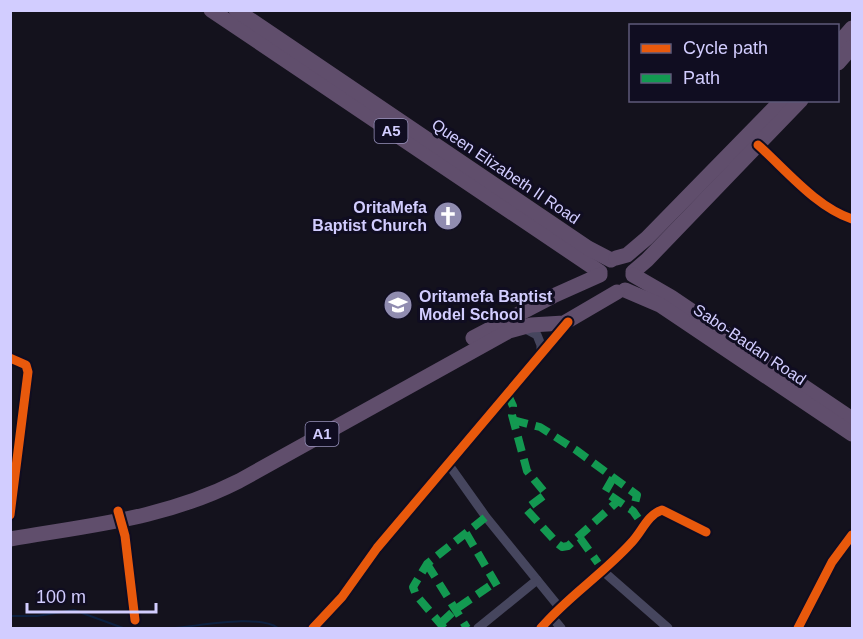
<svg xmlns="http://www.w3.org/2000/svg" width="863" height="639" viewBox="0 0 863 639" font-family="Arial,sans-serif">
  <rect width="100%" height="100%" fill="#14121d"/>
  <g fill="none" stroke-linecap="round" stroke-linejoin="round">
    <g stroke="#0c2040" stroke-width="2">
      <polyline points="10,616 37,616 74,610 123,628"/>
      <path d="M174,628c26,-2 84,-14 104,0"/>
    </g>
    <g stroke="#46465e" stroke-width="9">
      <path d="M758,145c28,25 58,62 94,74"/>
      <polyline points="524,328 537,335 541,345 541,352"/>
      <polyline points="10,358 26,365 28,372 10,515"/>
      <polyline points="449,465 486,517 559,607"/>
      <polyline points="118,511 125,536 135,620"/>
      <polyline points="604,572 668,628"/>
      <polyline points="551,616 561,628"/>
      <polyline points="313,628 342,597 377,548 568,322"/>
      <polyline points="478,628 537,580"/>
      <path d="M541,628c25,-30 62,-54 90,-85 11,-11 16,-28 31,-33l44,22"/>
      <polyline points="798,628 832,562 852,535"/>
    </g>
    <g stroke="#604e6c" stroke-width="15">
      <polyline points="211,10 600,272"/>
      <polyline points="236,10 588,248 611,260"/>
      <polyline points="838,44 852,28"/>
      <polyline points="838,63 852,47"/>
      <polyline points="616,258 627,255 647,238 782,100"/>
      <polyline points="633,272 647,260 801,100"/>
      <polyline points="633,275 671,297 852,419"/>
      <polyline points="625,290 660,305 852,434"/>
      <polyline points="473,338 553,296 600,275"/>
      <path d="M10,539c81,-14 154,-20 229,-58l270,-150 22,-6 33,-2 53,-31"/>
    </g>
    <g stroke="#139951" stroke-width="8" stroke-dasharray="15 8" stroke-linecap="butt">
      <polyline points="507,393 513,406 512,415 527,471 546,494 526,509 557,543 562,547 568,546 619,500"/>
      <polyline points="513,420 540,427 576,450 637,495 633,511"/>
      <polyline points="613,478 605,492 633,511 638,518"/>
      <polyline points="466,533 499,589"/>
      <polyline points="580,538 598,563"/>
      <polyline points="427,564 467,628"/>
      <polyline points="441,623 456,609 494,583"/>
      <polyline points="444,628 416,595 413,587 427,564 486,517"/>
    </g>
    <g stroke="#100d21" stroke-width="13">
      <g id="cycleway">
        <path d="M758,145c28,25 58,62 94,74"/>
        <polyline points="10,358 26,365 28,372 10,515"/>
        <polyline points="118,511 125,536 135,620"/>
        <polyline points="313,628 342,597 377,548 568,322"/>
        <path d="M541,628c25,-30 62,-54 90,-85 11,-11 16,-28 31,-33l44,22"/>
        <polyline points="798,628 832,562 852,535"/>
      </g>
    </g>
    <use href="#cycleway" stroke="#e8590c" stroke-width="9"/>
  </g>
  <defs>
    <g id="church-disc" transform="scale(1.5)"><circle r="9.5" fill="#908cb0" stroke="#100d21"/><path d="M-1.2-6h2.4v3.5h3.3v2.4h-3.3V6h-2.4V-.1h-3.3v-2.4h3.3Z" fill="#fff"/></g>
    <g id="school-disc" transform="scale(1.5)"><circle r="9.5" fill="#908cb0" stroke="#100d21"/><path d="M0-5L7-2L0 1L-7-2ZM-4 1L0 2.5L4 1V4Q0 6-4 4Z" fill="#fff"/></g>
  </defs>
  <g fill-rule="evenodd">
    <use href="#church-disc" x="448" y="216"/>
    <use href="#school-disc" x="398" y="305"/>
  </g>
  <g text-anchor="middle" stroke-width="6" stroke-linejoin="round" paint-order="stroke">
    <g fill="#100d21" stroke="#9893bc" stroke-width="1.5">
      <rect x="374.5" y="119" width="33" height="24" rx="4.5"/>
      <rect x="305.5" y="422" width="33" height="24" rx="4.5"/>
    </g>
    <g font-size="15" font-weight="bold" fill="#d2cdff">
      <text x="391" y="136">A5</text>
      <text x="322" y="439">A1</text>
    </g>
    <g font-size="16" fill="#d2cdff" stroke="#100d21">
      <text transform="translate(506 171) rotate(34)" y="6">Queen Elizabeth II Road</text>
      <text transform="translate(750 344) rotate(34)" y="6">Sabo-Badan Road</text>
    </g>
    <g font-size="16" font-weight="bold" fill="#d2cdff" stroke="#100d21" text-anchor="end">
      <text x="427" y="213">OritaMefa<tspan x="427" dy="18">Baptist Church</tspan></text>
      <text x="419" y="302" text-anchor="start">Oritamefa Baptist<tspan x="419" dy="18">Model School</tspan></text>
    </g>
  </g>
  <rect width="863" height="639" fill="none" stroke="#d2cdff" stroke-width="24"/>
  <rect x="629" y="24" width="210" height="78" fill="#100d21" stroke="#5e5a7a" stroke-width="1.5"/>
  <rect x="641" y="44" width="30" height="9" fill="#e8590c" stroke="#5e5a7a" stroke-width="1.5"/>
  <text x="683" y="54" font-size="18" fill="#d2cdff">Cycle path</text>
  <rect x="641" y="74" width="30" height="9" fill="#139951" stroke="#5e5a7a" stroke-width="1.5"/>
  <text x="683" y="84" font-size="18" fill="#d2cdff">Path</text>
  <path d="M27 603v9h129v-9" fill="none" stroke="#d2cdff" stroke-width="3"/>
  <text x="36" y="603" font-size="18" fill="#d2cdff" stroke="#100d21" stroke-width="4.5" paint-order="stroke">100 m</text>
</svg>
